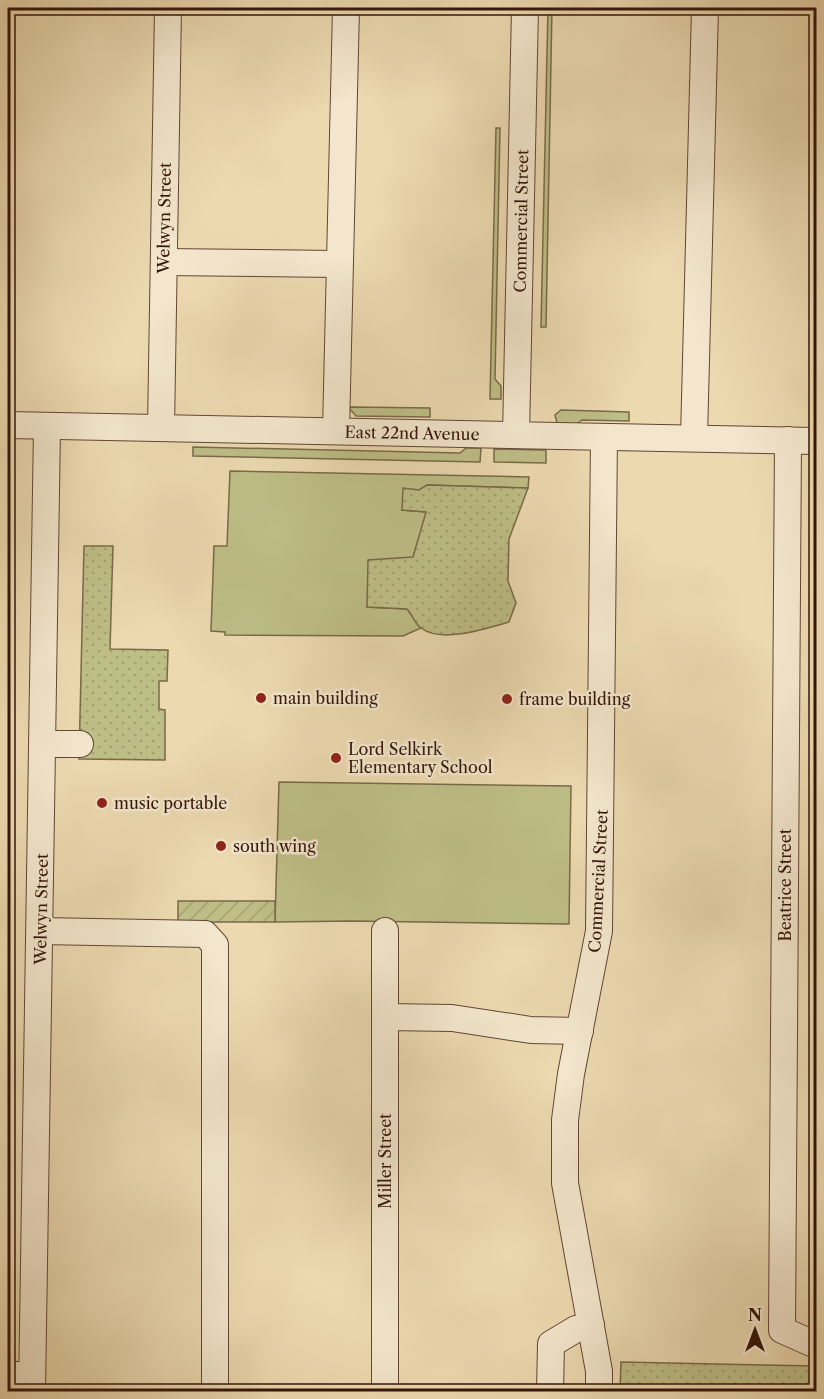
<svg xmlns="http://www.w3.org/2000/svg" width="824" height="1399" viewBox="0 0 824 1399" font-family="'Libre Caslon Text',serif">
  <defs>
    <pattern id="park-dots" width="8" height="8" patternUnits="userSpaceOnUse" patternTransform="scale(1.5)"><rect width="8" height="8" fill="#bebe87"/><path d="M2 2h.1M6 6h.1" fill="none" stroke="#a4a273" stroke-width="1.8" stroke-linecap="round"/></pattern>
    <pattern id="garden-furrows" width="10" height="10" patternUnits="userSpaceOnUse" patternTransform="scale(1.5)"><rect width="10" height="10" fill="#bebe87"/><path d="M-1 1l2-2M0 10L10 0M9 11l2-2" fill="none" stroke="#a4a273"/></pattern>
  </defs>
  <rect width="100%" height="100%" fill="#ecd9b0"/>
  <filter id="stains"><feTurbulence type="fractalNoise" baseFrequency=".00333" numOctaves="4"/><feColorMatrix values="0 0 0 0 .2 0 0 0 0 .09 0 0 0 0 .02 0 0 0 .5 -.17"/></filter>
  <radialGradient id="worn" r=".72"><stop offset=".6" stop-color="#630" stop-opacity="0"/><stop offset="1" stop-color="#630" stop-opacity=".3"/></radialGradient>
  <g fill="#bebe87" stroke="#796a48" stroke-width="1.5">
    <polygon points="548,8 552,8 546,327 541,327"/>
    <polygon points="496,128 500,128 495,379 501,386 501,399 490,399"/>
    <polygon points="351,407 430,408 430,417 356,416 349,408"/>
    <polygon points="561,410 629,412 629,421 582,420 575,425 558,427 555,415"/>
    <polygon points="193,447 460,453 466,448 481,448 480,462 193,456"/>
    <polygon points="494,449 546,450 546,463 494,462"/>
    <polygon points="230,471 529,477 528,488 428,485 419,490 402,510 427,512 413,557 367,607 407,609 421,628 403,636 225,635 225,632 211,631 214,546 227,546"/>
    <polygon points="279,782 571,786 569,924 352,921 275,922"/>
  </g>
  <g fill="url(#park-dots)" stroke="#796a48" stroke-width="1.5">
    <path d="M427,485l101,3 -19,51 -1,42 8,22 -7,19c-22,6 -67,22 -88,6 -6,-4 -9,-14 -14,-19l-40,-2 1,-47 45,-3 13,-45 -24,-2 1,-22 16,2z"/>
    <polygon points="84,546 113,546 110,649 168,650 167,681 159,681 159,709 165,710 165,760 79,759"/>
    <polygon points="621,1362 816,1366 816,1391 620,1391"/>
  </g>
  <rect fill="url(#garden-furrows)" stroke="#796a48" stroke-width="1.5" x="178" y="901" width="97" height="21"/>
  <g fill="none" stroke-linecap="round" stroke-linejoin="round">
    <g stroke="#624634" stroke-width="28">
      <g id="minor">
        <polyline points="164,262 339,264"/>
        <polyline points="8,425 816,441"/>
        <polyline points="161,428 168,8"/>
        <polyline points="336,431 346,8"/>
        <polyline points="516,435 525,8"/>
        <polyline points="694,438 705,8"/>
        <polyline points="788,440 782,1330 816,1345"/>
        <polyline points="43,744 80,744"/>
        <polyline points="40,931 205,934 215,945 215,1392"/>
        <polyline points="385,1017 452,1018 531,1030 580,1031"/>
        <polyline points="8,1375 32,1375"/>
        <polyline points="32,1392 47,426"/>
        <polyline points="385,1392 385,931"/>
        <polyline points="550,1392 551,1344 576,1329 591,1325"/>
        <polyline points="599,1392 599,1371 565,1183 565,1120 571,1074 599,931 604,437"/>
      </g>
    </g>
    <use href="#minor" stroke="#f3e6cc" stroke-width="26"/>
  </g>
  <g fill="#8f2418" stroke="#f3e6cc" stroke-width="2">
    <circle cx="261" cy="698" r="6"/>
    <circle cx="507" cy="699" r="6"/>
    <circle cx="336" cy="758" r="6"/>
    <circle cx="102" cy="803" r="6"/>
    <circle cx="221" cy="846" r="6"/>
  </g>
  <g text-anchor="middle" stroke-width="5" stroke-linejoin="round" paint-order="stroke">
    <g font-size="16" fill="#34150a" stroke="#f3e6cc">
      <text transform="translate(164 218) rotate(-89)" y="6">Welwyn Street</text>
      <text transform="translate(521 221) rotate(-89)" y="6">Commercial Street</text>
      <text transform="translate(412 433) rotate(1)" y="6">East 22nd Avenue</text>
      <text transform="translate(598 881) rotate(-87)" y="6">Commercial Street</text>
      <text transform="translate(785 885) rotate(-90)" y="6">Beatrice Street</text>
      <text transform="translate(41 909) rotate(-89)" y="6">Welwyn Street</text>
      <text transform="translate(385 1161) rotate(-90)" y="6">Miller Street</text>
    </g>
    <g font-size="16" fill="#34150a" stroke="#f3e6cc" text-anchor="start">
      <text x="273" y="704">main building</text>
      <text x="519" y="705">frame building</text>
      <text x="348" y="755">Lord Selkirk<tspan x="348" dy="18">Elementary School</tspan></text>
      <text x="114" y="809">music portable</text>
      <text x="233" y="852">south wing</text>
    </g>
  </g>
  <rect width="824" height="1399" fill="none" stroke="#ecd9b0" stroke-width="30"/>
  <rect x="9" y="9" width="806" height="1381" fill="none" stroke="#34150a" stroke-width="3"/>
  <rect x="15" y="15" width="794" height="1369" fill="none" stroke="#34150a" stroke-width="1.5"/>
  <g transform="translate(755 1330)" stroke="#f3e6cc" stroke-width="4.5" paint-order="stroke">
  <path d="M0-4.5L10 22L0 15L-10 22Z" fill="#34150a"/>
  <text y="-9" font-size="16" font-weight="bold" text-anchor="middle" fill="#34150a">N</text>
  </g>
  <rect width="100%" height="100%" filter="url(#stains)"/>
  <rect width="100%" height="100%" fill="url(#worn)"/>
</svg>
